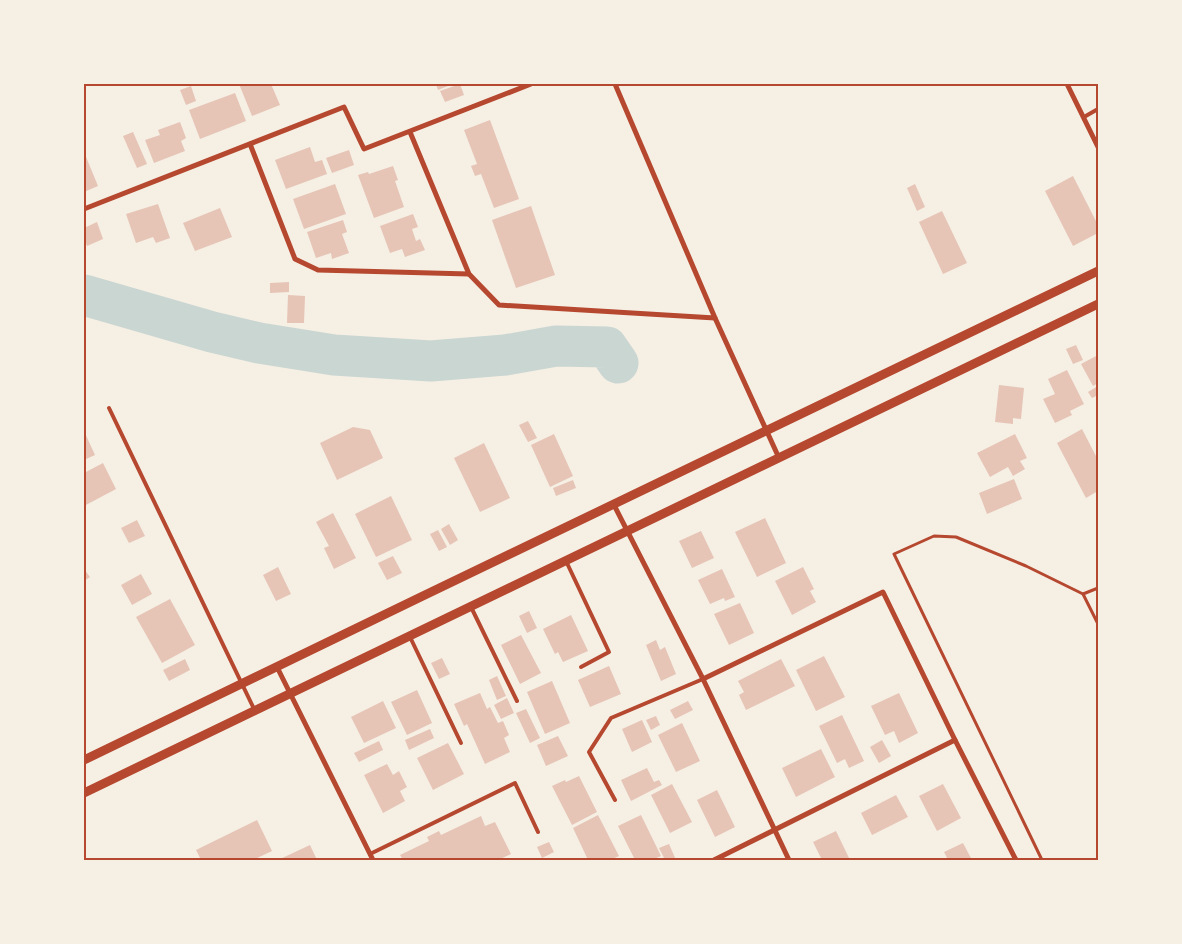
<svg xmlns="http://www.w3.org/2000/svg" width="1182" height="944" viewBox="0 0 1182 944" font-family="'Source Sans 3',sans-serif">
  <rect width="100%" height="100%" fill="#f6efe4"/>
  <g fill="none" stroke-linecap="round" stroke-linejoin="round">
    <polyline stroke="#c9d6d2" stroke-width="41" points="84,295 212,332 259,343 334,355 431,361 505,355 556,346 607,347 618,363"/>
  </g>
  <g fill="#e6c5b7">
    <polygon points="239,84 271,84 280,105 252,116"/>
    <polygon points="436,84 453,84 438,90"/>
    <polygon points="460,84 464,95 445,102 440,91"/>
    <polygon points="191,86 196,101 186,105 180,90"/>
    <polygon points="235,93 246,121 200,139 189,110"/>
    <polygon points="490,120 519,199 494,208 481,174 475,176 471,166 477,164 464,130"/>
    <polygon points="180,122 186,138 181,141 185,151 154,163 145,140 160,135 158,130"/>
    <polygon points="133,132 147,164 137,168 123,136"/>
    <polygon points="310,147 315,162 322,160 327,174 286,189 275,160"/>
    <polygon points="349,150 354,165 332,173 326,158"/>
    <polygon points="84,152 98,186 84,192"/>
    <polygon points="393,166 398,180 395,181 404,207 374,218 358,175 368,172 369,174"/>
    <polygon points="1073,176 1098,225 1098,233 1073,246 1045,191"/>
    <polygon points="335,184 346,214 304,229 293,199"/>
    <polygon points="915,184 925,207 917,211 907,188"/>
    <polygon points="158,204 170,238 156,243 153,237 136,243 126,214"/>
    <polygon points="531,206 555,275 516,288 492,220"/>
    <polygon points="220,208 232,237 195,251 183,223"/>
    <polygon points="942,211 967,263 943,274 919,222"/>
    <polygon points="413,214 418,227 412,229 416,241 420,239 425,250 405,257 402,249 390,253 380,226"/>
    <polygon points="343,220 347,232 342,234 349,253 332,259 331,253 316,258 307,232"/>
    <polygon points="97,222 103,239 87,246 84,238 84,228"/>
    <polygon points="289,282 289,292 270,293 270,283"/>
    <polygon points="288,295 305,296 304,323 287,323"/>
    <polygon points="1076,345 1083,360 1073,364 1066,349"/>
    <polygon points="1098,355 1098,383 1093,386 1081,364"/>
    <polygon points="1067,370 1084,404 1070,411 1072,415 1055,423 1043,399 1055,394 1048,379"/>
    <polygon points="999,385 1024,388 1021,419 1013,418 1013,424 995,422"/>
    <polygon points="1098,386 1098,395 1092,398 1088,392"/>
    <polygon points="528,421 537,438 528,442 519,425"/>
    <polygon points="353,427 370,430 383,458 337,480 320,443"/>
    <polygon points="1082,429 1098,460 1098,491 1086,498 1057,443"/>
    <polygon points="84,431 95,455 84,460"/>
    <polygon points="554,434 573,476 550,487 531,445"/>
    <polygon points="1015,434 1027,458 1020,461 1025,469 1013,476 1008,467 990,477 977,453"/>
    <polygon points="484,443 510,498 480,512 454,458"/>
    <polygon points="103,463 116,489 84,506 84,473"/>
    <polygon points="1014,479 1022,499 987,514 979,493"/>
    <polygon points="573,480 576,488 556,496 553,488"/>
    <polygon points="391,496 412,540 376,557 355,514"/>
    <polygon points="333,513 356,558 334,569 324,548 329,546 316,522"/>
    <polygon points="765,518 786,563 757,577 735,532"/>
    <polygon points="137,520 145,536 129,543 121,528"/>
    <polygon points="449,524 458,540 450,545 441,529"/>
    <polygon points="438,530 447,547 439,551 430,534"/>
    <polygon points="701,531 714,558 692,568 679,541"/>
    <polygon points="393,556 402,573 387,580 378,563"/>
    <polygon points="278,567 291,594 276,601 263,575"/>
    <polygon points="803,567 814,589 810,591 816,602 792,615 775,581"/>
    <polygon points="84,569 90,577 84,581"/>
    <polygon points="722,569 735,597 725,601 724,598 710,604 698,580"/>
    <polygon points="141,574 152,594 132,605 121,585"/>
    <polygon points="170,599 195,645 162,663 136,617"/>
    <polygon points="740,603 754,633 729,645 714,614"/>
    <polygon points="529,611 537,628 527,633 519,616"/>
    <polygon points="571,615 588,651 563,662 558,652 555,654 543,629"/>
    <polygon points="521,635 541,673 520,684 501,645"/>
    <polygon points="656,640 660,650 665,647 676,674 661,681 646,645"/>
    <polygon points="824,656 845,697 816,711 796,670"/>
    <polygon points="442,658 450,674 439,679 431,663"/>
    <polygon points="185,659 190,670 169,681 163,670"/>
    <polygon points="781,659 795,686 746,710 739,695 744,692 738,681"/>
    <polygon points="609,666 621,694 590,707 578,680"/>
    <polygon points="497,676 506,696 497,700 489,680"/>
    <polygon points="552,681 570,723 545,734 527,692"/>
    <polygon points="417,690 432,723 407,735 391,702"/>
    <polygon points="480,693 487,709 490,707 498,723 503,721 509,735 504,738 510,752 485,764 467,724 464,726 454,704"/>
    <polygon points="899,693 918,733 899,743 894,731 885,735 871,706"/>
    <polygon points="507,698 514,713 501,719 494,705"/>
    <polygon points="383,701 396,728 364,743 351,717"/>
    <polygon points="688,701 693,710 675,719 670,710"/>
    <polygon points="526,709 540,738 530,743 516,713"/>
    <polygon points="842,715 864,761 849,768 845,759 837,763 819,726"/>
    <polygon points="656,716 660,725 651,730 646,720"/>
    <polygon points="642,720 652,742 632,752 622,729"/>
    <polygon points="682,723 700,761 676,772 658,735"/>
    <polygon points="430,729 434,738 409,750 405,740"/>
    <polygon points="558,736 568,756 546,766 537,745"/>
    <polygon points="882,740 891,756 879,763 870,747"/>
    <polygon points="379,741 383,750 359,762 354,753"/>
    <polygon points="448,743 464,774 433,790 417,758"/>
    <polygon points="821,749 835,777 796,797 782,768"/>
    <polygon points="387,764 393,775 399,771 407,787 400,791 405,801 383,813 364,775"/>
    <polygon points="647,768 654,782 659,780 662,785 631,801 621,780"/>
    <polygon points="579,776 597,812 572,825 552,786 565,780 566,782"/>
    <polygon points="672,784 692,822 670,833 651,795"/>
    <polygon points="943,784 961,818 937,831 919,796"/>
    <polygon points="717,790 735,827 715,837 697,800"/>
    <polygon points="896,795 908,817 872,835 861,813"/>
    <polygon points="598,815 619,856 610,860 588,860 573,828"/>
    <polygon points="641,815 661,856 652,860 635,860 618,826"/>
    <polygon points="481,816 485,826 495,822 511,854 498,860 403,860 400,855 429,841 427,837 439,831 441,835"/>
    <polygon points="257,820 272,851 253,860 201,860 196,850"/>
    <polygon points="836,831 850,860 822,860 813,842"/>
    <polygon points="549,842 554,852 542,858 537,847"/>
    <polygon points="963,843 972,860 948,860 944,852"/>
    <polygon points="669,844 676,860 665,860 659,848"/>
    <polygon points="310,845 317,860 278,860"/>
  </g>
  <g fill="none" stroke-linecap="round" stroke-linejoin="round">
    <g stroke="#b5482f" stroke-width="3">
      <polyline points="1083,594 1098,588"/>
      <polyline points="1042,860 894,554 934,536 956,537 1026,566 1083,594 1098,624"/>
    </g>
    <g stroke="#b5482f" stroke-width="4">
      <polyline points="1084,117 1098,109"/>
      <polyline points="109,408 255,711"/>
      <polyline points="566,561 609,652 581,667"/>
      <polyline points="471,607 517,701"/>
      <polyline points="410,637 461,743"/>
      <polyline points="615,800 589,752 611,718 703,679"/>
      <polyline points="370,854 515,783 538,832"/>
    </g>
    <g stroke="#b5482f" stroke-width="5">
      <polyline points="615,84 715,318 779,458"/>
      <polyline points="1067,84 1098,147"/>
      <polyline points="410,132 469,274 499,305 715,318"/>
      <polyline points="250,144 295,259 318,270 469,274"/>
      <polyline points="84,209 344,107 364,149 531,84"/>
      <polyline points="614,505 703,679 789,860"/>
      <polyline points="277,667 373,860"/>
      <polyline points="703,679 883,592 955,740 1016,860"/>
      <polyline points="714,860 955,740"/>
    </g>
    <g stroke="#b5482f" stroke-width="9">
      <path d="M84,760c338,-163 675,-328 1014,-489"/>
      <polyline points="84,793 1098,304"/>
    </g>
  </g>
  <rect width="1182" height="944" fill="none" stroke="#f6efe4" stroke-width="170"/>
  <rect x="85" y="85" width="1012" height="774" fill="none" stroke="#b5482f" stroke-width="2"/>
</svg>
